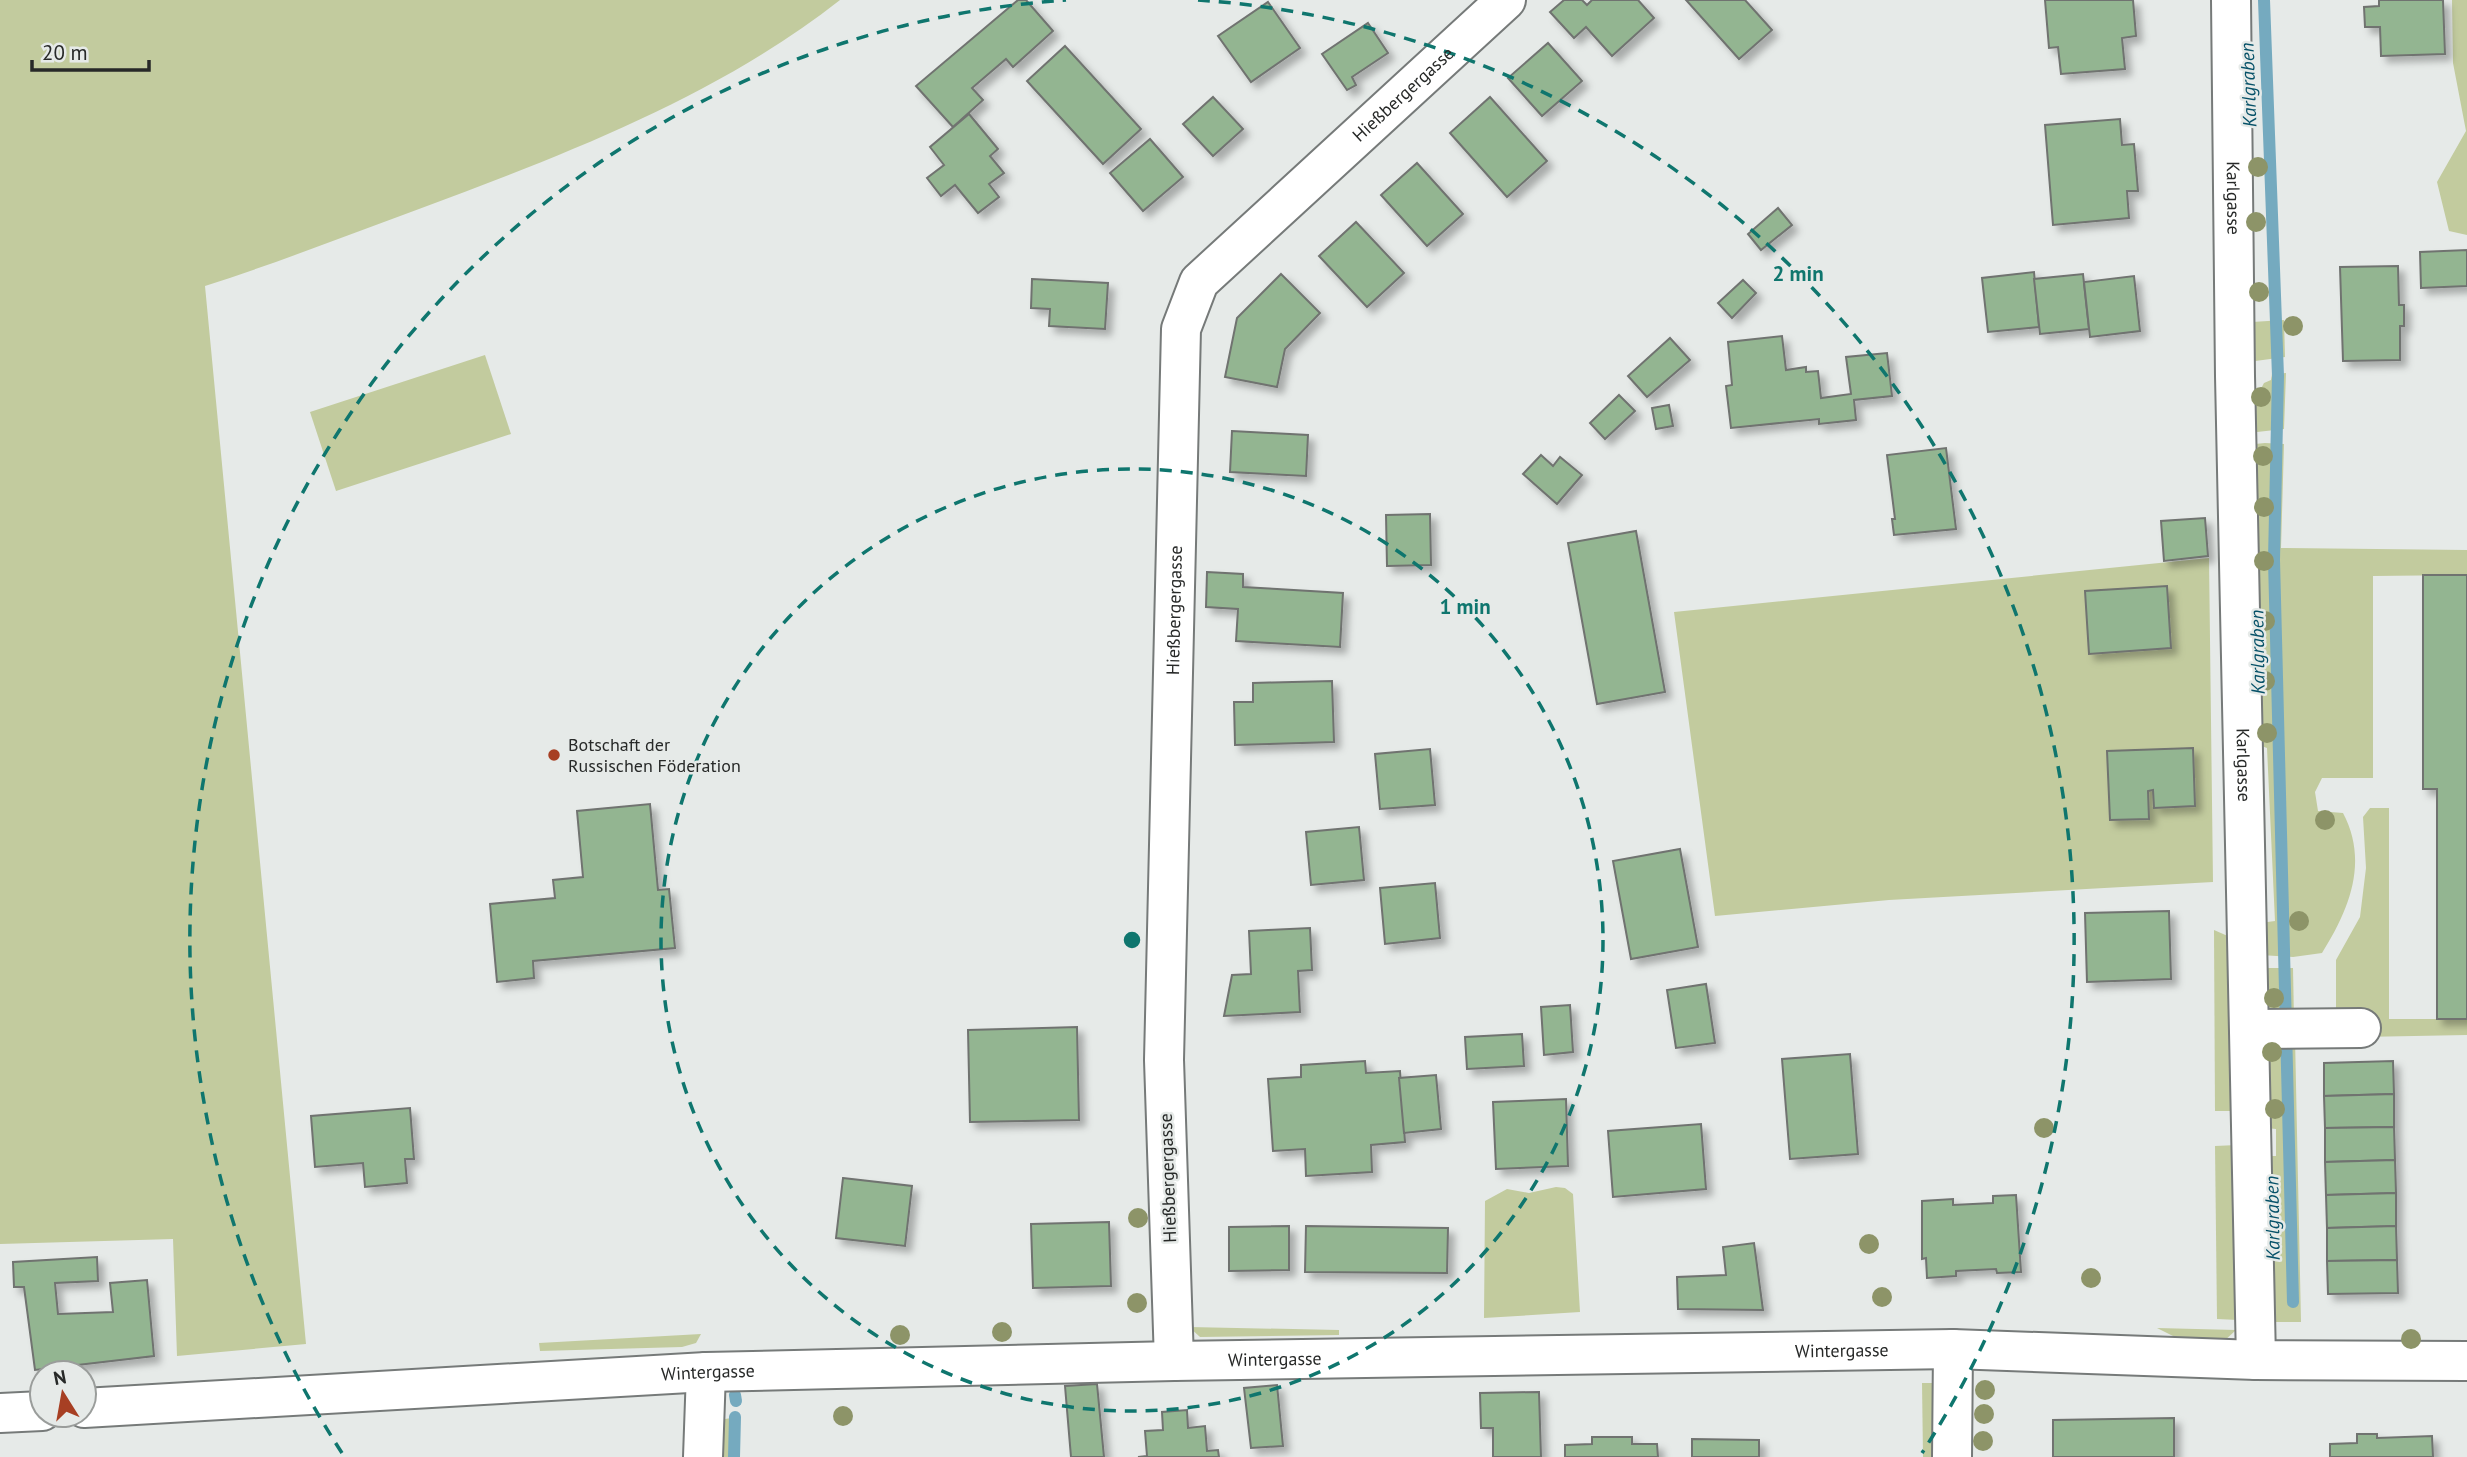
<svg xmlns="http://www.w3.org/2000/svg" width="2467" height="1457" viewBox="0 0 2467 1457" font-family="'PT Sans',sans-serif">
  <defs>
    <filter id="shadow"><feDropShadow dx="6" dy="6" stdDeviation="3.5" flood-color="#0004"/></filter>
  </defs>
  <rect width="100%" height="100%" fill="#e6eae8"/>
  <g fill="#c2cb9e">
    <path d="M0,0h840c-124,97 -274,154 -421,209 -71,26 -142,54 -214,77l101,1058 -129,12 -4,-117 -173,5z"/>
    <polygon points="2452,0 2467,0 2467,235 2449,231 2437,182 2466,131 2453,63"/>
    <polygon points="2284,320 2285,357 2248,362 2252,322"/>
    <polygon points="485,355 511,434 336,491 310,412"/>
    <polygon points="2286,373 2284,429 2257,432 2250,418 2250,401 2255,400 2264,383 2271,380 2272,374"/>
    <path d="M2265,443l19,1 -3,104 186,2v25l-94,1v202h-51l-7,14 3,19 25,2c26,49 6,97 -21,140l-29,4 -32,-2 -1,-32 15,-2 -8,-173 -11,-4 -1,-300z"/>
    <polygon points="2209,558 2213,882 1889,900 1715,916 1674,612"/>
    <polygon points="2370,808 2389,808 2389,1019 2467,1019 2467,1035 2361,1037 2336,1018 2336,960 2360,917 2366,868 2363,817"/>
    <polygon points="2214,930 2230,937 2237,1111 2215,1111"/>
    <polygon points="2264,968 2293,968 2294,1020 2261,1013"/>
    <polygon points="2295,1037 2301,1322 2269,1322 2267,1252 2278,1250 2277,1191 2266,1191 2266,1156 2276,1156 2276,1129 2266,1128 2265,1042"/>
    <polygon points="2237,1145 2238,1320 2217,1319 2215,1146"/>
    <polygon points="1556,1187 1565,1188 1573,1194 1580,1312 1484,1318 1485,1201 1507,1189 1529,1193"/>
    <polygon points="1189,1327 1339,1330 1339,1335 1200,1337"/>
    <polygon points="2157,1328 2236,1330 2223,1342 2183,1341"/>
    <polygon points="701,1334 696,1343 682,1347 540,1351 539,1343"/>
    <polygon points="1922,1383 1932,1383 1936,1457 1923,1457"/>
    <polygon points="738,1417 738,1457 721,1457 722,1423 725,1419"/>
  </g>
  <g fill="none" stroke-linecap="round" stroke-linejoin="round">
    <g stroke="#75aabf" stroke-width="12">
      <polyline points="2264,0 2278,376 2274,560 2293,1302"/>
      <polyline points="735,1395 736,1401"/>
      <polyline points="734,1457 735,1417"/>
    </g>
  </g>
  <g fill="#93b591" stroke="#707370" stroke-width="2" filter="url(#shadow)">
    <polygon points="1018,0 1026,0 1053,31 1013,67 1006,59 972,88 983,100 953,127 916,86"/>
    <polygon points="1564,0 1582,0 1587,5 1592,0 1638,0 1654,18 1612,56 1586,27 1574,38 1550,12"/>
    <polygon points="1686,0 1745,0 1772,30 1739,59"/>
    <polygon points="2045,0 2133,0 2136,36 2122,38 2125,69 2061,74 2058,47 2049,48"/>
    <polygon points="2379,0 2443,0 2445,54 2381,56 2380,27 2365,27 2364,7 2379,6"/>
    <polygon points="1268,2 1300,48 1251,82 1218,36"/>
    <polygon points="1368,23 1388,53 1352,77 1356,85 1347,90 1322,54"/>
    <polygon points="1548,43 1582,81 1542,116 1508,78"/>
    <polygon points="1065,46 1141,129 1103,164 1027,81"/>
    <polygon points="1213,97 1243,129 1213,156 1183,124"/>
    <polygon points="1490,97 1547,161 1507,197 1450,133"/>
    <polygon points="969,114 998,149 990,156 1004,173 989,184 999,197 978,213 955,185 941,196 927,178 944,165 930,147"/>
    <polygon points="2120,119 2122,145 2134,144 2138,191 2127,191 2129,218 2053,225 2045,125"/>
    <polygon points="1150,139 1183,177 1143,211 1110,173"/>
    <polygon points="1417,163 1463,214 1427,246 1381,195"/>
    <polygon points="1778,208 1792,225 1761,250 1748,234"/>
    <polygon points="1356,222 1404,273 1367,307 1319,256"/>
    <polygon points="2467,250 2467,286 2421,288 2420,252"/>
    <polygon points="2398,266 2399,305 2404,305 2404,326 2400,326 2400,360 2343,361 2340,267"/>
    <polygon points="2034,272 2039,327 1988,332 1982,278"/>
    <polygon points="1281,274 1320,313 1285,349 1277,387 1225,377 1237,318"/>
    <polygon points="2083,274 2089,329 2040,334 2034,279"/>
    <polygon points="2134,276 2140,331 2090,337 2084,282"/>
    <polygon points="1032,279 1108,283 1105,329 1049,326 1050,309 1031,308"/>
    <polygon points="1743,280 1756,293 1732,318 1718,303"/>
    <polygon points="1782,336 1786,370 1806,367 1806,372 1818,371 1821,398 1851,394 1846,357 1887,353 1892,396 1854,400 1856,420 1819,424 1819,419 1731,428 1726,386 1732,385 1728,342"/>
    <polygon points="1670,338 1690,360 1647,397 1628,376"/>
    <polygon points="1619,395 1635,411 1605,439 1590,423"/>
    <polygon points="1669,405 1673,426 1656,429 1652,408"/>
    <polygon points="1232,431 1308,435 1306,476 1230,472"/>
    <polygon points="1946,448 1956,529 1894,535 1892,519 1895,519 1887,455"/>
    <polygon points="1541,455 1553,466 1560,457 1582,475 1557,504 1523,474"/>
    <polygon points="1430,514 1431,565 1387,566 1386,515"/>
    <polygon points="2205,518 2208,556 2164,561 2161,521"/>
    <polygon points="1636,531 1665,692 1597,704 1568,543"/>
    <polygon points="1207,572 1243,574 1243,587 1343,593 1340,647 1236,641 1238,609 1206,607"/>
    <polygon points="2423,575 2467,575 2467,1019 2437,1019 2437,789 2423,789"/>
    <polygon points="2167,586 2171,648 2089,654 2085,591"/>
    <polygon points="1332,681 1334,742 1235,745 1234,702 1253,702 1253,683"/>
    <polygon points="2193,748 2195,806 2154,808 2153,790 2148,791 2149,819 2110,820 2107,751"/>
    <polygon points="1430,749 1435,805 1380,809 1375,754"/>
    <polygon points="650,804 658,890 669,889 675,948 533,961 534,978 497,982 490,904 555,898 553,880 583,877 577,811"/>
    <polygon points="1359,827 1364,880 1311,885 1306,832"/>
    <polygon points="1680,849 1698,947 1631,959 1613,861"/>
    <polygon points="1435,883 1440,938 1385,944 1380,888"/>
    <polygon points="2169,911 2171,979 2087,982 2085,913"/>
    <polygon points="1310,928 1312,970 1298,971 1300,1012 1224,1016 1232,975 1251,974 1249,931"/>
    <polygon points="1706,984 1715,1043 1676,1048 1667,990"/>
    <polygon points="1570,1005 1573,1052 1544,1055 1541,1007"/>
    <polygon points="1077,1027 1079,1120 970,1122 968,1030"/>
    <polygon points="1522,1034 1524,1066 1467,1069 1465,1037"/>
    <polygon points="1850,1054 1858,1154 1790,1159 1782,1059"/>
    <polygon points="1365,1061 1366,1073 1400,1071 1405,1142 1371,1145 1372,1172 1306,1176 1305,1149 1273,1151 1268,1079 1301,1077 1301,1065"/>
    <polygon points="2393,1061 2394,1094 2324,1096 2324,1063"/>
    <polygon points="1436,1075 1441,1129 1404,1133 1399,1078"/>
    <polygon points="2394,1094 2394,1127 2325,1128 2324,1096"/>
    <polygon points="1566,1099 1568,1166 1496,1169 1493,1102"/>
    <polygon points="410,1108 414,1159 405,1159 407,1183 365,1187 363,1163 315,1167 311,1116"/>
    <polygon points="1701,1124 1706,1189 1613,1197 1608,1131"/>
    <polygon points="2394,1127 2395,1160 2325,1162 2325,1128"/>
    <polygon points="2395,1160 2396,1193 2326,1195 2325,1162"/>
    <polygon points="843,1178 912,1186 905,1246 836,1238"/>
    <polygon points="2396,1193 2396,1226 2327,1228 2326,1195"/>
    <polygon points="2016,1195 2021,1272 1997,1273 1996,1269 1956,1271 1956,1276 1927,1278 1926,1258 1922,1259 1922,1201 1953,1199 1953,1205 1993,1203 1993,1196"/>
    <polygon points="1109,1222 1111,1286 1033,1288 1031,1224"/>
    <polygon points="1289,1226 1289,1270 1229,1271 1229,1227"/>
    <polygon points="1306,1226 1448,1228 1447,1273 1305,1272"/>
    <polygon points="2396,1226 2397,1260 2327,1261 2327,1228"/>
    <polygon points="1754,1243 1763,1310 1678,1309 1677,1277 1726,1275 1723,1247"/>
    <polygon points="97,1257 98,1281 55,1283 58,1314 113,1312 110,1283 147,1280 154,1356 35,1370 24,1287 14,1287 13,1262"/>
    <polygon points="2397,1260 2398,1293 2328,1294 2327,1261"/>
    <polygon points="1097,1384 1104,1457 1071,1457 1065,1386"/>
    <polygon points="1277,1385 1283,1446 1251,1448 1244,1388"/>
    <polygon points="1539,1392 1541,1457 1493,1457 1493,1428 1481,1428 1480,1393"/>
    <polygon points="1187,1410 1188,1428 1205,1426 1207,1451 1218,1450 1219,1457 1138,1457 1147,1456 1145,1431 1163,1430 1162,1412"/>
    <polygon points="2174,1418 2174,1457 2053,1457 2053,1420"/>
    <polygon points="2357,1434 2377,1434 2377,1438 2432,1436 2433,1457 2330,1457 2330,1444 2357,1443"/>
    <polygon points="1592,1437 1632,1437 1632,1444 1657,1444 1658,1457 1565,1457 1565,1445 1592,1444"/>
    <polygon points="1692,1439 1759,1440 1759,1457 1692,1457"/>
  </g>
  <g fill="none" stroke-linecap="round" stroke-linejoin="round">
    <g stroke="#767a79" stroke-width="42">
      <g id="minor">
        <path id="s1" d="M2231,0l4,376 21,984"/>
        <polyline points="2249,1029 2361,1028"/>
        <path id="s2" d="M1174,1361l-10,-301 17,-731 18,-47 307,-282"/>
        <path id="s3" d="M84,1408l622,-36 468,-11 779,-12 303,11 211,1"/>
        <polyline points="0,1413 42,1411"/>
        <polyline points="703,1457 706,1372"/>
        <polyline points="1952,1457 1953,1349"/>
      </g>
    </g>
    <use href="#minor" stroke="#fff" stroke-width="38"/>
  </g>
  <g fill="#8d9468">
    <circle cx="2258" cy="167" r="10"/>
    <circle cx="2256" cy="222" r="10"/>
    <circle cx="2259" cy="292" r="10"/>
    <circle cx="2293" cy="326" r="10"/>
    <circle cx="2261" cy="397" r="10"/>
    <circle cx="2263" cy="456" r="10"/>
    <circle cx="2264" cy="507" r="10"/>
    <circle cx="2264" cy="561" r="10"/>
    <circle cx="2265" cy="621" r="10"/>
    <circle cx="2265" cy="681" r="10"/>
    <circle cx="2267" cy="733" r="10"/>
    <circle cx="2325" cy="820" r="10"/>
    <circle cx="2299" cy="921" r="10"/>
    <circle cx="2274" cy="998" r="10"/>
    <circle cx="2272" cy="1052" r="10"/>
    <circle cx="2275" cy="1109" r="10"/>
    <circle cx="2044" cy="1128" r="10"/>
    <circle cx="1138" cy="1218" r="10"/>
    <circle cx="1869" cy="1244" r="10"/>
    <circle cx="2091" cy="1278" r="10"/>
    <circle cx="1882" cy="1297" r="10"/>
    <circle cx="1137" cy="1303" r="10"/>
    <circle cx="1002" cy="1332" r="10"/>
    <circle cx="900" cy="1335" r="10"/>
    <circle cx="2411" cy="1339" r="10"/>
    <circle cx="1985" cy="1390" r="10"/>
    <circle cx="1984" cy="1414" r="10"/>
    <circle cx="843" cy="1416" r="10"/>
    <circle cx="1983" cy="1441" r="10"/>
  </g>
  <g fill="none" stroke="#0f766e" stroke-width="3.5" stroke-dasharray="12 9">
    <circle cx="1132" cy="940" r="471"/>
    <path d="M342 1453A942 942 0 0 1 1066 0M1198 0A942 942 0 0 1 1922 1453"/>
  </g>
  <circle fill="#a73f23" stroke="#e6eae8" stroke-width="2.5" cx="554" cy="755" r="7"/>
  <g text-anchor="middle" stroke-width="5" stroke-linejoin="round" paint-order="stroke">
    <g font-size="18" fill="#272928" stroke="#e6eae8">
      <text dy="6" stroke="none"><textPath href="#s2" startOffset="1360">Hießbergergasse</textPath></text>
      <text dy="6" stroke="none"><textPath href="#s1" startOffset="198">Karlgasse</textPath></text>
      <text dy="6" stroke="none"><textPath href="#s2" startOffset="751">Hießbergergasse</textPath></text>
      <text dy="6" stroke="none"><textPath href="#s1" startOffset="765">Karlgasse</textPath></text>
      <text transform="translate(1168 1178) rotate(-92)" y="6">Hießbergergasse</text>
      <text dy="6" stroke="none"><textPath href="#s3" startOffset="1759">Wintergasse</textPath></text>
      <text dy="6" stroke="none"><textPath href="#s3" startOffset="1192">Wintergasse</textPath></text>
      <text dy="6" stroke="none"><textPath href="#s3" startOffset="625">Wintergasse</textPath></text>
    </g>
    <g font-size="18" fill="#272928" stroke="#e6eae8" text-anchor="start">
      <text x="568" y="751">Botschaft der<tspan x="568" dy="21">Russischen Föderation</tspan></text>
    </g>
    <g font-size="19" font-style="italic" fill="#065168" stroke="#e6eae8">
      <text transform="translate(2248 85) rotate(-92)" y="7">Karlgraben</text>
      <text transform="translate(2257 652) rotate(-91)" y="7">Karlgraben</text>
      <text transform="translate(2272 1218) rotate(-91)" y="7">Karlgraben</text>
    </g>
  </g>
  <circle cx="1132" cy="940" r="10" fill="#0f766e" stroke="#e6eae8" stroke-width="3.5"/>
  <g font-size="21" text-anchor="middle" font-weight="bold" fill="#0f766e" stroke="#e6eae8" stroke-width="5" stroke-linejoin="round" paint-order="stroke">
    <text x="1798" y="281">2 min</text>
    <text x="1465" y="614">1 min</text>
  </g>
  <g transform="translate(63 1394) rotate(349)"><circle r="33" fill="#e6eae8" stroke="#9a9d9b" stroke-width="2"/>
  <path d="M0-5L12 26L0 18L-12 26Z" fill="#a73f23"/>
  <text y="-10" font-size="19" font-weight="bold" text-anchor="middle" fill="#272928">N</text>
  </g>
  <path d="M32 60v10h117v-10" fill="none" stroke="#272928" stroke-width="3.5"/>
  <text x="42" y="60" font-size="21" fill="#272928" stroke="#e6eae8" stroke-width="5" paint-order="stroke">20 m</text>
</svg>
